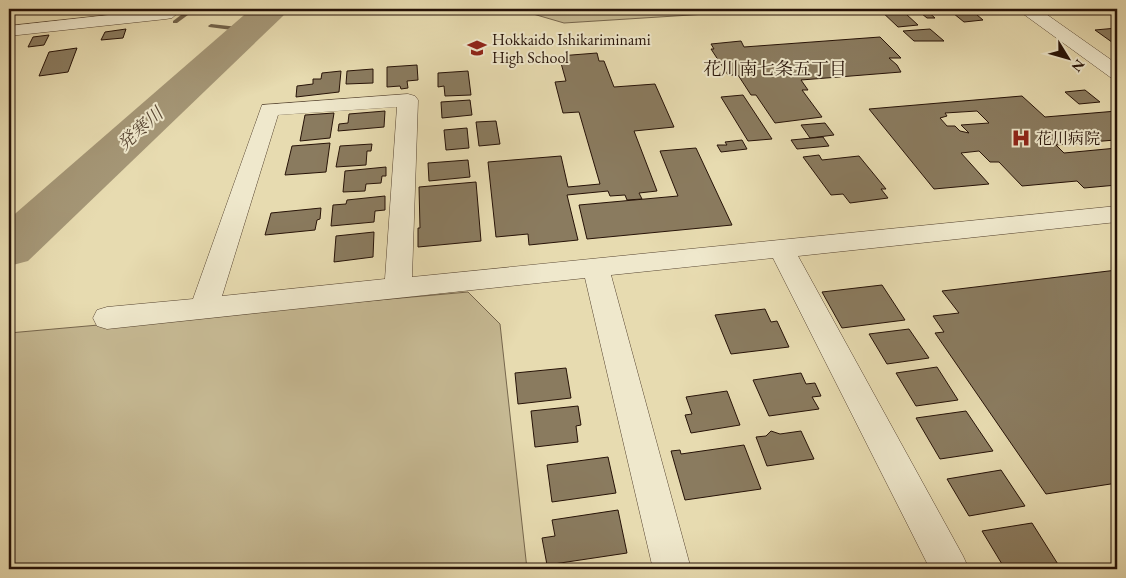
<svg xmlns="http://www.w3.org/2000/svg" width="1126" height="578" viewBox="0 0 1126 578" font-family="'EB Garamond','Noto Serif JP',serif">
  <rect width="100%" height="100%" fill="#e7dbb0"/>
  <filter id="stains"><feTurbulence type="fractalNoise" baseFrequency=".004" numOctaves="4"/><feColorMatrix values="0 0 0 0 .2 0 0 0 0 .09 0 0 0 0 .02 0 0 0 .5 -.17"/></filter>
  <radialGradient id="worn" r=".72"><stop offset=".6" stop-color="#630" stop-opacity="0"/><stop offset="1" stop-color="#630" stop-opacity=".3"/></radialGradient>
  <g fill="#c6b993" stroke="#76664d">
    <polygon points="516,9 786,9 564,23"/>
    <polygon points="468,292 500,324 527,569 9,569 9,333"/>
  </g>
  <g fill="none" stroke-linecap="round" stroke-linejoin="round">
    <g fill="#72624a" fill-rule="evenodd">
      <polygon points="189,9 196,9 177,23 173,23 173,21"/>
      <polygon points="211,24 247,28 250,30 247,32 209,27 208,26"/>
    </g>
    <polygon fill="#a59777" fill-rule="evenodd" points="251,9 288,9 283,16 28,261 9,266 9,219"/>
  </g>
  <g fill="#8a7b5f" stroke="#261207" fill-rule="evenodd">
    <polygon points="879,9 905,10 910,14 906,14 918,25 898,27"/>
    <polygon points="916,9 925,9 935,18 927,18"/>
    <polygon points="948,9 973,9 970,9 983,20 964,22"/>
    <polygon points="1117,28 1117,53 1111,47 1116,45 1095,30"/>
    <polygon points="126,29 123,38 101,40 105,32"/>
    <polygon points="930,29 944,41 914,41 903,31"/>
    <polygon points="49,35 44,45 28,47 33,37"/>
    <polygon points="880,37 901,58 889,58 897,65 901,72 801,80 808,90 802,90 822,117 775,123 756,95 751,95 738,75 728,75 711,49 714,49 711,44 741,41 744,47"/>
    <polygon points="77,48 68,72 39,76 49,52"/>
    <polygon points="597,53 599,61 604,61 614,87 655,84 674,127 634,131 657,191 639,193 642,199 627,200 625,195 610,196 608,191 567,195 578,240 529,245 528,234 496,237 488,162 561,156 568,187 600,184 579,112 563,113 555,82 566,81 559,56"/>
    <polygon points="417,65 418,80 407,81 408,88 401,89 400,86 387,87 387,67"/>
    <polygon points="373,69 373,83 346,84 347,71"/>
    <polygon points="341,71 339,92 296,97 297,86 313,84 313,79 321,79 322,73"/>
    <polygon points="468,71 471,95 445,96 444,86 438,87 438,73"/>
    <polygon points="1085,90 1100,102 1079,104 1065,92"/>
    <polygon points="743,95 772,139 748,141 721,97"/>
    <path d="M1022,96l23,21 72,-6v31l-2,-2 -59,5 8,8 53,-5v37l-33,3 -7,-7 -55,5 -23,-24h-9l-11,-11 -18,2 28,31 -55,5 -65,-80zM977,111l12,12 -28,2 8,8 -9,-2 -5,-5h-8l-7,-8 7,-2 -2,-3z"/>
    <polygon points="470,100 472,115 442,118 441,102"/>
    <polygon points="385,111 384,127 338,131 339,124 348,123 349,114"/>
    <polygon points="334,113 330,138 300,141 305,115"/>
    <polygon points="496,121 500,144 479,146 476,122"/>
    <polygon points="825,123 834,135 810,138 801,125"/>
    <polygon points="467,128 469,148 446,150 444,130"/>
    <polygon points="823,137 829,146 797,149 791,140"/>
    <polygon points="742,140 747,149 721,152 717,145 727,145 725,142"/>
    <polygon points="330,143 326,172 285,175 292,146"/>
    <polygon points="372,144 371,151 367,151 366,165 336,167 340,146"/>
    <polygon points="696,148 732,225 587,239 579,205 678,196 660,151"/>
    <polygon points="819,155 822,160 859,156 886,189 881,189 888,198 850,203 843,194 831,195 803,157"/>
    <polygon points="468,160 470,177 429,181 428,163"/>
    <polygon points="386,167 386,176 382,176 381,183 366,184 365,191 343,192 345,171"/>
    <polygon points="476,182 481,241 418,247 418,228 420,228 419,187"/>
    <polygon points="385,196 385,210 375,211 374,222 331,226 333,205 346,204 347,200"/>
    <polygon points="321,208 320,219 317,220 315,230 265,235 271,213"/>
    <polygon points="374,232 373,257 334,262 336,236"/>
    <polygon points="1117,270 1117,483 1046,494 935,333 944,332 933,316 959,313 942,291"/>
    <polygon points="882,285 905,320 842,328 822,292"/>
    <polygon points="765,309 771,322 777,321 789,347 731,354 715,315"/>
    <polygon points="909,329 929,358 887,364 869,334"/>
    <polygon points="937,367 958,400 916,406 896,373"/>
    <polygon points="566,368 571,398 518,404 515,373"/>
    <polygon points="801,373 806,384 815,383 821,396 812,397 819,409 769,416 753,380"/>
    <polygon points="727,391 740,425 691,433 685,415 692,414 686,397"/>
    <polygon points="578,406 581,425 576,426 578,442 535,447 531,411"/>
    <polygon points="966,411 993,451 940,459 916,418"/>
    <polygon points="771,431 780,434 801,431 814,459 767,466 756,437 766,436"/>
    <polygon points="744,445 761,489 685,500 671,451 680,450 681,454"/>
    <polygon points="608,457 616,493 552,502 547,465"/>
    <polygon points="1001,470 1025,506 969,516 947,479"/>
    <polygon points="618,510 627,553 547,565 542,538 555,536 552,520"/>
    <polygon points="1032,523 1061,569 1005,569 982,531"/>
  </g>
  <g fill="none" stroke-linecap="round" stroke-linejoin="round">
    <g stroke="#564431" stroke-width="1">
      <g id="minor">
        <polygon points="163,9 182,9 172,18 166,19 9,36 9,26"/>
        <polygon points="1020,9 1039,9 1117,64 1117,79 1110,77 1022,13"/>
        <path d="M408,94l7,2 3,4 -6,177 705,-71v16l-319,34 165,300 6,13h-39l-157,-311 -162,17 80,294h-38l-68,-291 -478,51 -10,-3 -4,-8 4,-8 10,-3 86,-8 69,-194zM397,107l-12,172 -163,17 56,-181z"/>
      </g>
    </g>
    <use href="#minor" fill="#efe8cc" fill-rule="evenodd"/>
  </g>
  <defs>
    <g id="school-bare" transform="scale(1.5)"><path d="M0-5L7-2L0 1L-7-2ZM-4 1L0 2.5L4 1V4Q0 6-4 4Z" fill="#8f2418" stroke="#efe8cc" stroke-width="2.5" paint-order="stroke"/></g>
    <g id="hospital-bare" transform="scale(1.5)"><path d="M-5-5h3v3.5h4V-5h3V5h-3V1.5h-4V5h-3Z" fill="#8f2418" stroke="#efe8cc" stroke-width="2.5" paint-order="stroke"/></g>
  </defs>
  <g fill-rule="evenodd">
    <use href="#school-bare" x="477" y="48"/>
    <use href="#hospital-bare" x="1021" y="138"/>
  </g>
  <g text-anchor="middle" stroke-width="4" stroke-linejoin="round" paint-order="stroke">
    <g font-size="16" fill="#261207" stroke="#efe8cc" text-anchor="start">
      <text x="492" y="45">Hokkaido Ishikariminami<tspan x="492" dy="18">High School</tspan></text>
      <text x="1036" y="144">花川病院</text>
    </g>
    <g font-size="18" fill="#261207" stroke="#efe8cc">
      <text x="775" y="75">花川南七条五丁目</text>
    </g>
    <g font-size="18" font-style="italic" fill="#594734" stroke="#efe8cc">
      <text transform="translate(140 129) rotate(-42)" y="6">発寒川</text>
    </g>
  </g>
  <rect width="1126" height="578" fill="none" stroke="#e7dbb0" stroke-width="30"/>
  <rect x="10" y="10" width="1106" height="558" fill="none" stroke="#261207" stroke-width="2.5"/>
  <rect x="15" y="15" width="1096" height="548" fill="none" stroke="#261207"/>
  <g transform="translate(1068 58) rotate(127)" stroke="#efe8cc" stroke-width="4" paint-order="stroke">
  <path d="M0-4L9 19L0 12L-9 19Z" fill="#261207"/>
  <text y="-8" font-size="14" font-weight="bold" text-anchor="middle" fill="#261207">N</text>
  </g>
  <rect width="100%" height="100%" filter="url(#stains)"/>
  <rect width="100%" height="100%" fill="url(#worn)"/>
</svg>
